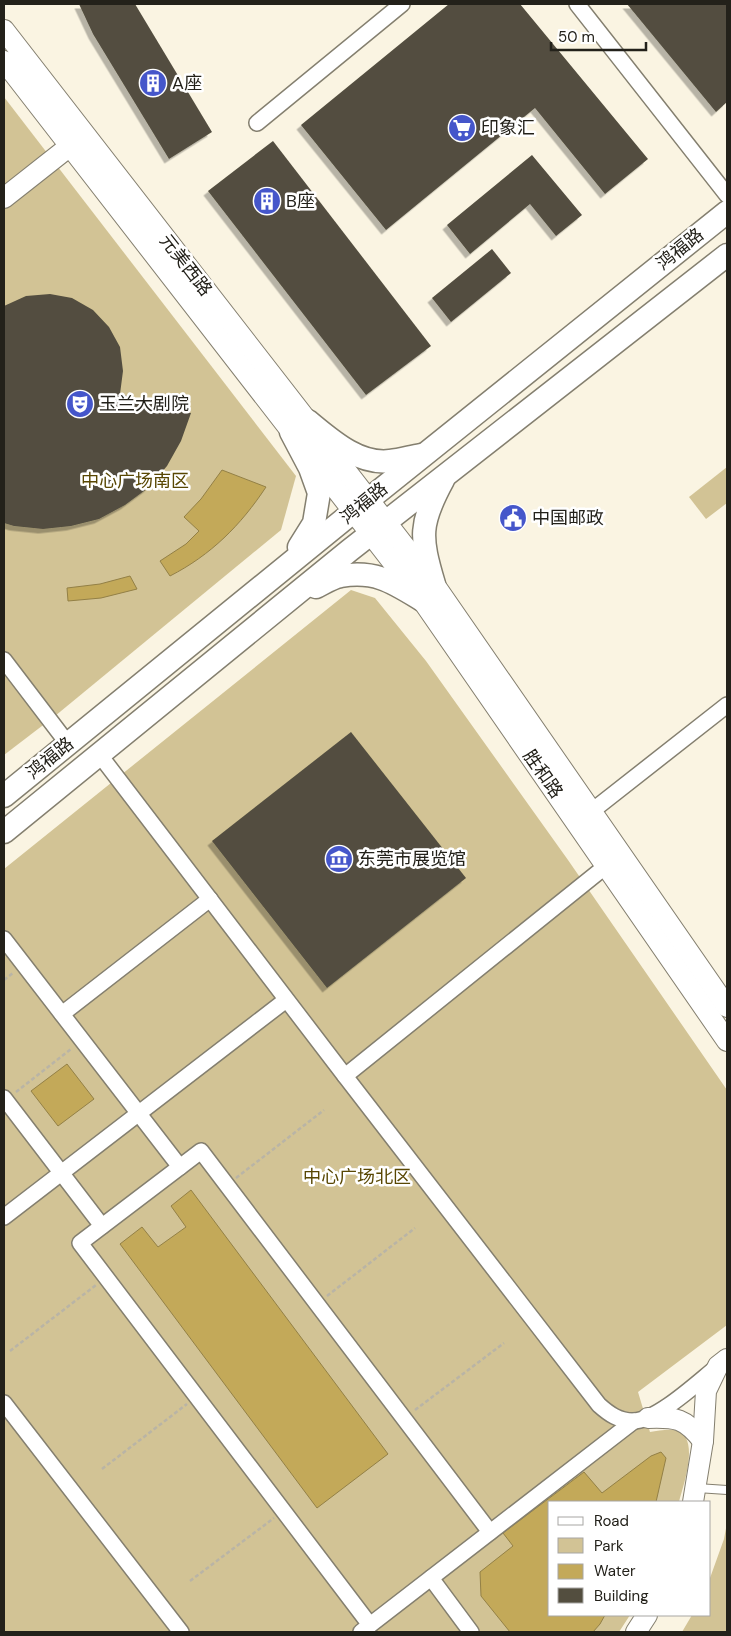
<svg xmlns="http://www.w3.org/2000/svg" width="731" height="1636" viewBox="0 0 731 1636" font-family="'DM Sans','Noto Sans SC',sans-serif">
  <defs>
    <filter id="shadow"><feDropShadow dx="-4.5" dy="4.5" stdDeviation="0" flood-color="#0004"/></filter>
  </defs>
  <rect width="100%" height="100%" fill="#faf4e2"/>
  <g fill="#d2c395">
    <polygon points="4,97 296,476 281,530 55,716 4,755"/>
    <polygon points="727,467 727,503 706,519 689,497"/>
    <path d="M351,590l24,8 51,63 142,199 159,230v235l-89,67 12,40c7,-1 17,-3 24,-2 28,4 9,56 5,72h-129v113h80l-11,17h-615v-763z"/>
    <polygon points="727,1523 727,1632 682,1632 692,1615 710,1615 710,1578 724,1539"/>
  </g>
  <g fill="#c3a959" stroke="#938046">
    <path d="M222,470l44,17c-25,38 -55,68 -96,89l-10,-15 26,-17 13,-13 -15,-14 17,-18z"/>
    <polygon points="130,576 137,589 101,598 68,601 67,588 100,584"/>
    <polygon points="67,1064 94,1099 58,1126 31,1091"/>
    <polygon points="191,1190 388,1454 317,1508 120,1244 142,1227 158,1247 186,1227 171,1206"/>
    <polygon points="661,1452 666,1458 656,1502 550,1502 550,1615 605,1615 600,1624 593,1632 510,1632 481,1596 480,1572 513,1546 503,1533 584,1472 602,1493 651,1456"/>
  </g>
  <g fill="#534e3f" filter="url(#shadow)">
    <polygon points="79,4 135,4 212,132 169,159 93,34"/>
    <polygon points="449,4 520,4 648,159 605,194 535,108 386,230 301,125"/>
    <polygon points="627,4 727,4 727,102 716,112"/>
    <polygon points="273,141 431,346 366,395 208,191"/>
    <polygon points="532,155 582,215 556,236 530,204 470,254 447,225"/>
    <polygon points="492,249 511,273 451,322 432,298"/>
    <polygon points="50,294 72,298 93,310 109,327 120,347 123,371 120,394 191,413 181,441 167,466 148,488 125,505 99,519 71,526 43,529 14,526 4,523 4,306 26,296"/>
    <polygon points="351,732 466,878 327,988 212,841"/>
  </g>
  <g fill="none" stroke-linecap="round" stroke-linejoin="round">
    <g stroke="#847f6f" stroke-width="10">
      <polyline id="lane" points="697,1488 727,1490"/>
    </g>
    <g stroke="#847f6f" stroke-width="18">
      <g id="street">
        <polyline points="577,4 727,195"/>
        <polyline points="257,123 402,4"/>
        <polyline points="4,660 68,744"/>
        <polyline points="99,754 345,1076"/>
        <polyline points="592,811 727,705"/>
        <path d="M606,866l-261,210 254,329c10,9 20,16 34,16 24,0 65,-39 84,-54"/>
        <polyline points="4,939 180,1167"/>
        <polyline points="62,1014 210,899"/>
        <polyline points="4,1098 102,1226"/>
        <polyline points="4,1217 286,1000"/>
        <polyline points="4,1403 181,1632"/>
        <polyline points="431,1578 471,1632"/>
        <polyline points="370,1625 80,1243 201,1151 490,1532"/>
        <polyline points="361,1632 634,1421"/>
      </g>
    </g>
    <g stroke="#847f6f" stroke-width="22">
      <g id="secondary">
        <polyline points="4,30 434,584 727,1007"/>
        <polyline points="4,61 422,600 727,1041"/>
        <polyline points="4,198 70,146"/>
        <path d="M648,1418c28,-1 37,0 55,23"/>
        <polyline points="693,1502 703,1441 706,1391 718,1366 727,1359"/>
        <polyline points="636,1632 647,1615"/>
      </g>
    </g>
    <g stroke="#847f6f" stroke-width="25">
      <g id="primary">
        <path d="M308,421c22,18 50,44 82,40 10,-1 20,-4 31,-6"/>
        <polyline points="291,432 310,468 319,493 314,523 299,547"/>
        <path d="M434,584c-14,-47 -15,-60 9,-104"/>
        <path d="M316,587c8,-4 17,-10 25,-11 35,-6 53,7 81,24"/>
        <polyline points="4,796 353,512 727,212"/>
        <polyline points="4,832 350,550 727,255"/>
      </g>
    </g>
    <g stroke="#b9b4a6" stroke-width="2.5" stroke-dasharray="4 2.5" stroke-linecap="butt">
      <polyline points="4,980 13,973"/>
      <polyline points="16,1092 71,1049"/>
      <polyline points="236,1178 324,1110"/>
      <polyline points="327,1296 415,1228"/>
      <polyline points="10,1351 96,1285"/>
      <polyline points="415,1410 504,1343"/>
      <polyline points="102,1469 187,1404"/>
      <polyline points="190,1581 274,1518"/>
    </g>
    <use href="#lane" stroke="#fff" stroke-width="8"/>
    <use href="#street" stroke="#fff" stroke-width="15"/>
    <use href="#secondary" stroke="#fff" stroke-width="20"/>
    <use href="#primary" stroke="#fff" stroke-width="22"/>
  </g>
  <defs>
    <g id="building-disc" transform="scale(1.4375)"><circle r="9.5" fill="#4556ca" stroke="#fff"/><path d="M-4-6H4V6H1V3H-1V6H-4ZM-2.5-4.3h1.7v1.8h-1.7ZM.8-4.3h1.7v1.8H.8ZM-2.5-1h1.7V.8h-1.7ZM.8-1h1.7V.8H.8Z" fill="#fff"/></g>
    <g id="supermarket-disc" transform="scale(1.4375)"><circle r="9.5" fill="#4556ca" stroke="#fff"/><path d="M-6-5.5h2.5l.6 2H6L4.5 2H-2.5L-4.4-4H-6ZM-1.5 3.2a1.3 1.3 0 1 0 .1 0ZM3 3.2a1.3 1.3 0 1 0 .1 0Z" fill="#fff"/></g>
    <g id="theatre-disc" transform="scale(1.4375)"><circle r="9.5" fill="#4556ca" stroke="#fff"/><path d="M-5-5.5Q0-4 5-5.5V0Q5 5 0 6Q-5 5-5 0ZM-3.3-2.5H-1v1.5H-3.3ZM1-2.5H3.3v1.5H1ZM-2.8 1Q0 5.5 2.8 1Z" fill="#fff"/></g>
    <g id="civic-disc" transform="scale(1.4375)"><circle r="9.5" fill="#4556ca" stroke="#fff"/><path d="M-.6-6.5H3V-4.5H.6V-3L4-1V1h2V6H-6V1h2V-1L-.6-3ZM-1.2 2.5V6h2.4V2.5Z" fill="#fff"/></g>
    <g id="museum-disc" transform="scale(1.4375)"><circle r="9.5" fill="#4556ca" stroke="#fff"/><path d="M0-6L6-3V-2H-6V-3ZM-5-1h2V3h-2ZM-1-1h2V3h-2ZM3-1h2V3H3ZM-6 4H6V6H-6Z" fill="#fff"/></g>
  </defs>
  <g fill-rule="evenodd">
    <use href="#building-disc" x="153" y="83"/>
    <use href="#supermarket-disc" x="462" y="128"/>
    <use href="#building-disc" x="267" y="201"/>
    <use href="#theatre-disc" x="80" y="404"/>
    <use href="#civic-disc" x="513" y="518"/>
    <use href="#museum-disc" x="339" y="859"/>
  </g>
  <g text-anchor="middle" stroke-width="5" stroke-linejoin="round" paint-order="stroke">
    <g font-size="18" fill="#23211a" stroke="#fff" text-anchor="start">
      <text x="172" y="89">A座</text>
      <text x="481" y="134">印象汇</text>
      <text x="286" y="207">B座</text>
      <text x="99" y="410">玉兰大剧院</text>
      <text x="532" y="524">中国邮政</text>
      <text x="358" y="865">东莞市展览馆</text>
    </g>
    <g font-size="18" fill="#23211a" stroke="#fff">
      <text transform="translate(680 249) rotate(-39)" y="6">鸿福路</text>
      <text transform="translate(186 265) rotate(52)" y="6">元美西路</text>
      <text transform="translate(364 503) rotate(-39)" y="6">鸿福路</text>
      <text transform="translate(50 758) rotate(-39)" y="6">鸿福路</text>
      <text transform="translate(543 774) rotate(55)" y="6">胜和路</text>
    </g>
    <g font-size="18" fill="#594703" stroke="#fff">
      <text x="135" y="487">中心广场南区</text>
      <text x="357" y="1183">中心广场北区</text>
    </g>
  </g>
  <rect width="731" height="1636" fill="none" stroke="#23211a" stroke-width="10"/>
  <rect x="548" y="1501" width="162" height="115" fill="#ffffff" stroke="#a7a6a3"/>
  <rect x="558" y="1517" width="25" height="8" fill="#ffffff" stroke="#a7a6a3"/>
  <text x="594" y="1526" font-size="15" fill="#23211a">Road</text>
  <rect x="558" y="1538" width="25" height="15" fill="#d2c395" stroke="#a7a6a3"/>
  <text x="594" y="1551" font-size="15" fill="#23211a">Park</text>
  <rect x="558" y="1564" width="25" height="15" fill="#c3a959" stroke="#a7a6a3"/>
  <text x="594" y="1576" font-size="15" fill="#23211a">Water</text>
  <rect x="558" y="1588" width="25" height="15" fill="#534e3f" stroke="#a7a6a3"/>
  <text x="594" y="1601" font-size="15" fill="#23211a">Building</text>
  <path d="M551 42v8h95v-8" fill="none" stroke="#23211a" stroke-width="2.5"/>
  <text x="558" y="42" font-size="15" fill="#23211a" stroke="#ffffff" stroke-width="4" paint-order="stroke">50 m</text>
</svg>
